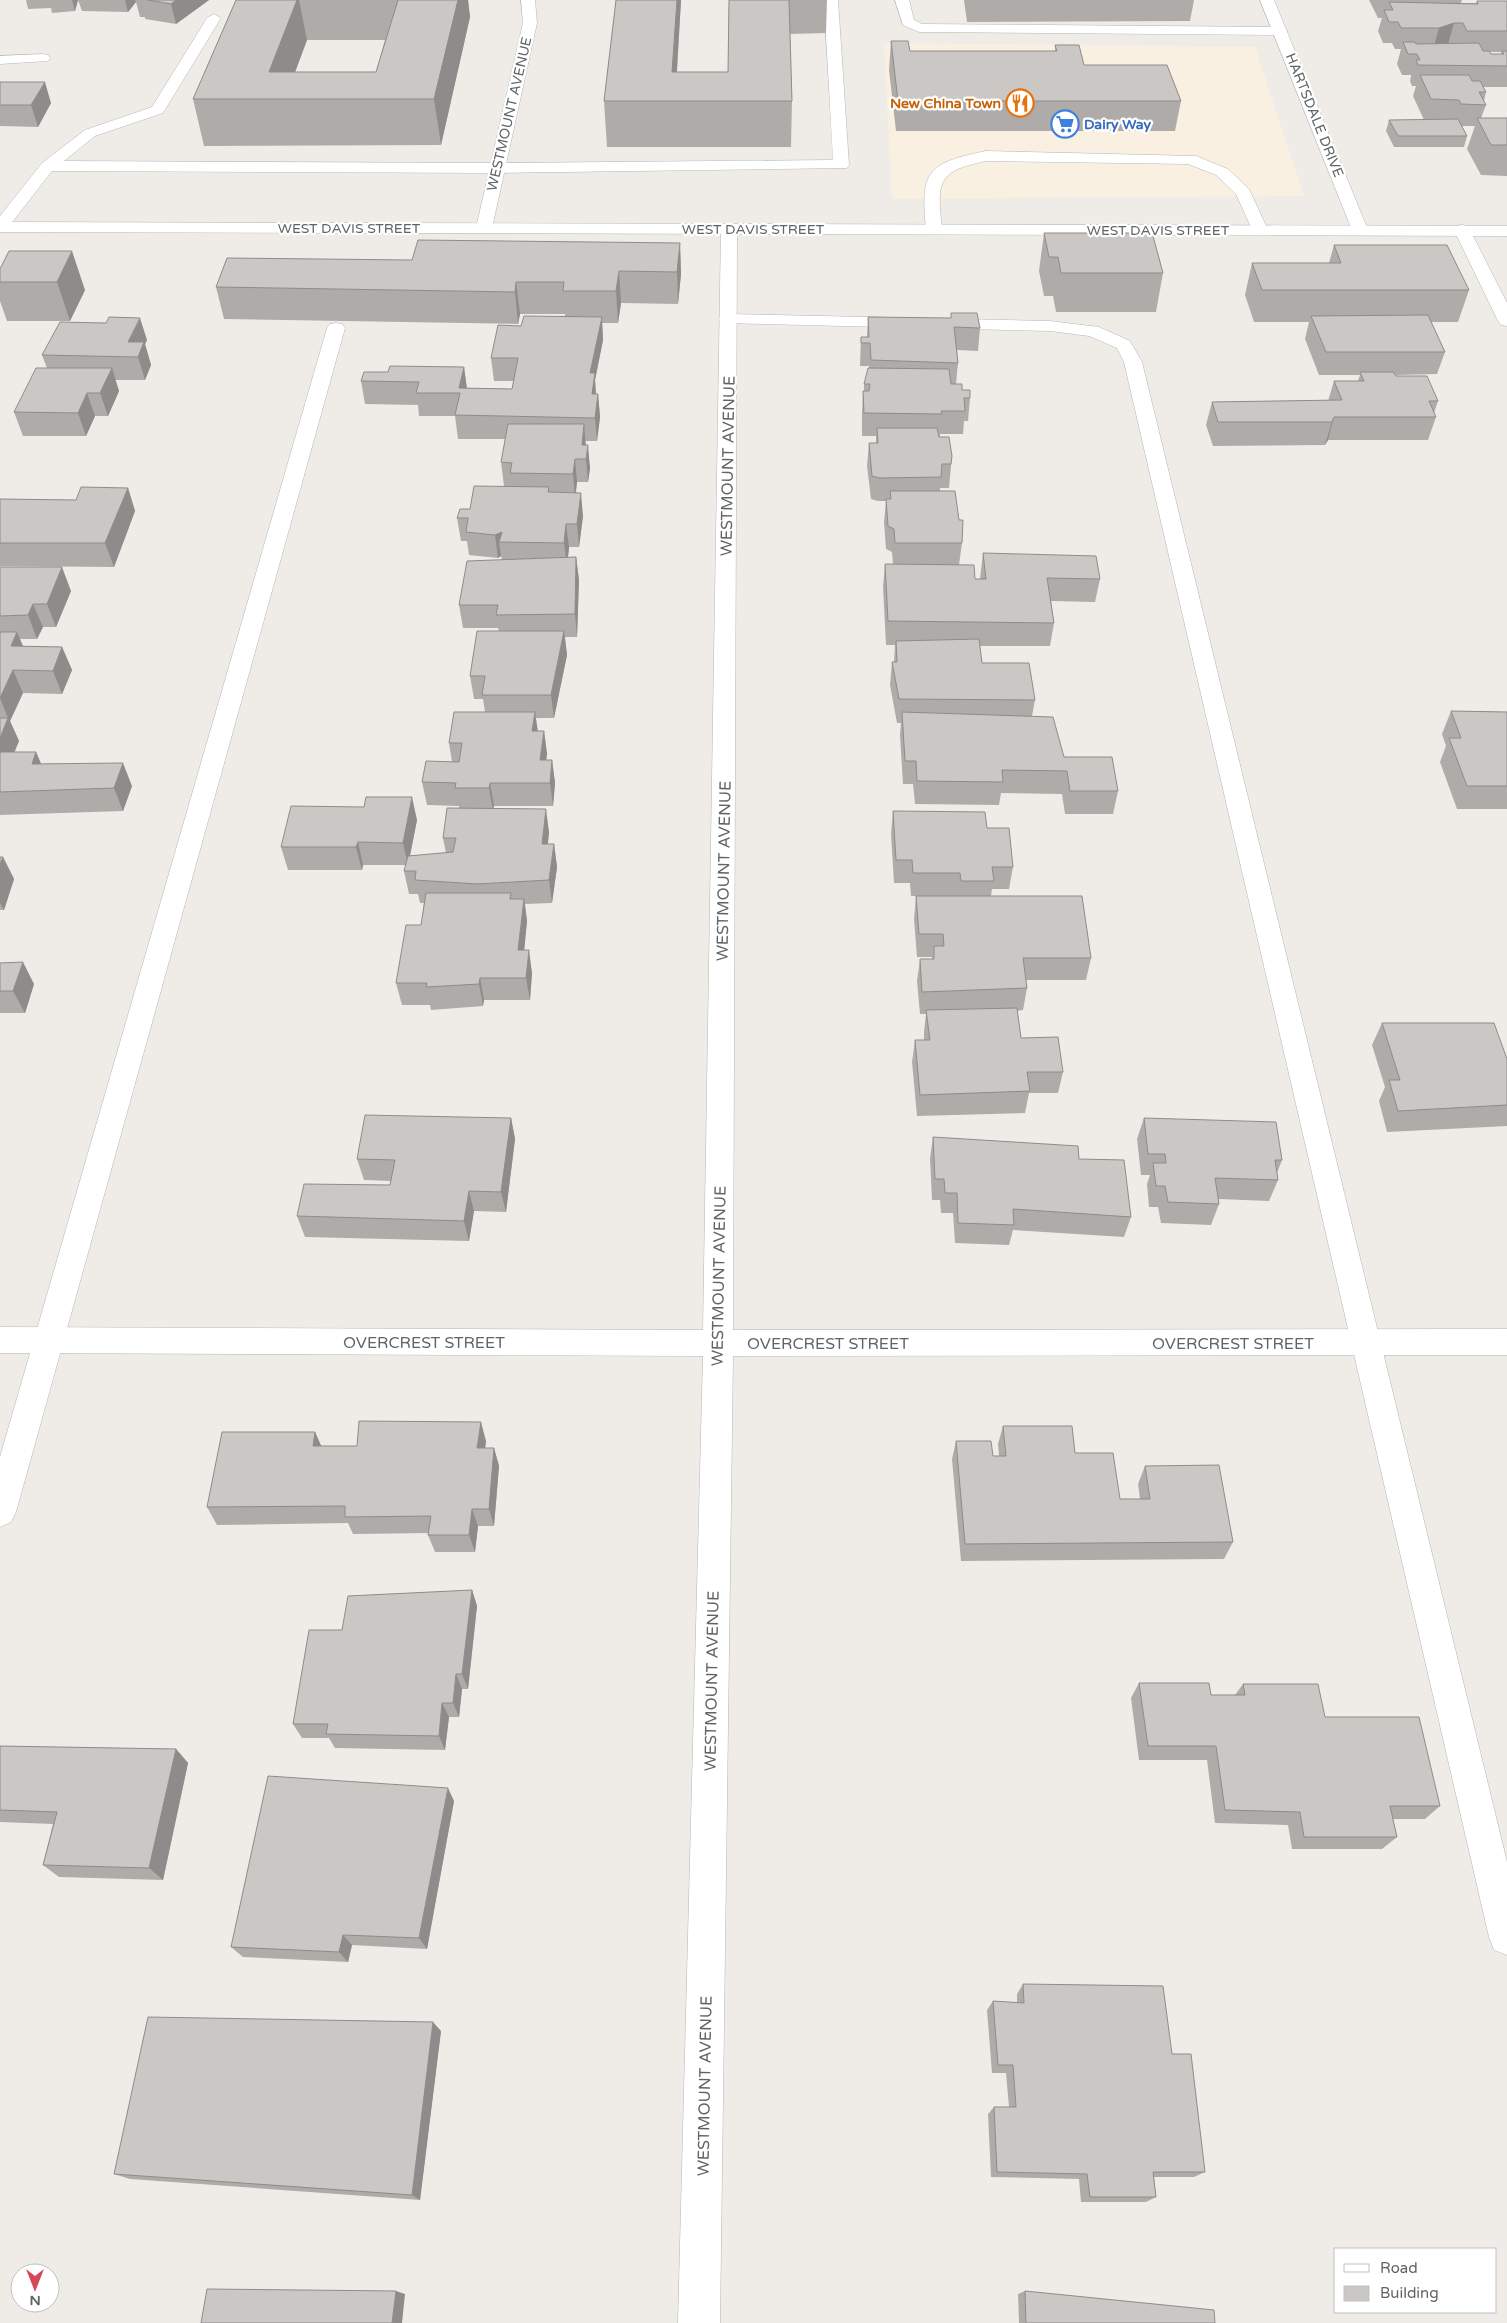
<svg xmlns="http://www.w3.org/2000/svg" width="1507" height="2323" viewBox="0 0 1507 2323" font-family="'Varela Round',sans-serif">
  <rect width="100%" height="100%" fill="#efece8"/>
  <polygon fill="#faf0e2" points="884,43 1255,47 1304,196 892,199"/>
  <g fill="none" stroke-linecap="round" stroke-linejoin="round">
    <g stroke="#b3b6b8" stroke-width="1">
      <g id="lane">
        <polygon points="824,0 838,0 849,165 847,168 497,173 52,171 6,230 0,232 0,216 42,163 85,130 152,107 207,18 214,14 221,18 163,113 95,136 64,161 497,163 833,160"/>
        <polygon points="895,0 909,0 914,20 922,24 1281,27 1288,31 1281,35 919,32 903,25"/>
        <path d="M986,151l210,5 32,13 21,20 19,41 -2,4h-12l-18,-40 -20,-19 -28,-11 -202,-3c-50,10 -49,22 -44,68l-2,4h-12l-2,-4c-6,-59 2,-66 60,-78z"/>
        <polygon points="728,314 1050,321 1099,327 1130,341 1142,362 1507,1862 1507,1955 1494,1950 1489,1937 1124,362 1117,348 1089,336 1050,331 722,323 719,319 722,315"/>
        <polygon points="336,323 342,324 345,328 16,1512 11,1522 0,1527 0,1457 327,328 330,324"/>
      </g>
    </g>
    <g stroke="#b3b6b8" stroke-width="1">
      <g id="street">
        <polygon points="521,0 535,0 537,23 492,228 490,232 478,232 476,228 523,23"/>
        <polygon points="1260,0 1274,0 1368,230 1366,234 1354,234 1352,230"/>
        <polygon points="43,54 48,55 50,58 48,61 0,64 0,56"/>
        <polygon points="729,224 735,225 737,229 733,1330 1507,1329 1507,1355 733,1356 720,2323 678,2323 703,1356 0,1353 0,1327 703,1330 721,229 723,225"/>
        <polygon points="1462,225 1468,226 1470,230 1507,303 1507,326 1501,325 1498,321 1454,230 1456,226"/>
      </g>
    </g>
    <g stroke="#b2b6b8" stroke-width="1">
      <polygon id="secondary" points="0,222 1507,226 1507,236 0,232"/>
    </g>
    <use href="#lane" fill="#fff" fill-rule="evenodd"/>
    <use href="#street" fill="#fff" fill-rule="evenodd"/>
    <use href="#secondary" fill="#fff" fill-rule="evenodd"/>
  </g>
  <g fill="#afaba9" fill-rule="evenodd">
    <polygon points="26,0 78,0 75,11 52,13 51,8 28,9"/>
    <polygon points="78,0 209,0 176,24 145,19 145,17 140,17 136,2 128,12 82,11"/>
    <path d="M236,0h232l2,17 -29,128 -237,1 -11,-47zM307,40h78l-9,32h-81z"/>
    <polygon points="616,0 681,0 677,72 728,72 729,0 827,0 826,33 790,34 792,101 791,147 607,147 604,101"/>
    <polygon points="964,0 1194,0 1190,21 967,22"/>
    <path d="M1369,0h93l-1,3h15l1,-2h30v86h-24l3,5 -2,9 2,4 -5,13h26v58l-26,-1 -14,-26 8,-23h-13l5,10 -3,11h-70l-8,-16 3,-11h35l-11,-24 3,-10h-4l-2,-5 1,-5v-1h-9l-5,-11 4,-15h-6l-3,-6h-9l-5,-12 4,-13h-4zM1490,52h11v2h-10z"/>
    <polygon points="891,41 910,51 1055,51 1055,45 1084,65 1181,101 1175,131 896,131 889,70"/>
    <polygon points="0,82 51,103 38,127 0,126"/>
    <polygon points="1044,233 1163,273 1156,312 1056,312 1053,296 1044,296 1039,271"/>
    <polygon points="680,243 681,274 678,304 621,303 618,323 602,323 603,340 595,380 596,394 598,394 600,417 597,441 585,441 590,468 588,482 577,482 576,492 583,516 579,547 569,547 568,557 576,557 579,580 577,637 565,637 567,655 554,718 536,718 538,731 544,731 547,754 546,760 552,760 555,783 553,806 494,806 493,808 549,832 548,844 554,844 557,867 552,903 525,904 527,921 524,950 532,973 530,1000 484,1000 483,1006 431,1010 430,1005 402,1005 396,983 421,925 424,903 420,903 418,894 409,894 404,871 406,865 363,865 362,870 288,870 281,847 417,820 410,856 446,853 443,838 459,808 459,806 427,805 422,782 452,762 449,743 485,712 483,699 474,699 470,676 499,631 498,628 463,628 459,605 502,559 501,556 498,558 469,555 467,541 461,541 457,518 470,509 511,486 504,486 501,462 505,439 458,439 455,416 419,416 418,405 365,404 361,381 388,372 464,367 467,388 512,389 514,381 494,381 491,358 521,326 565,316 565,314 520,314 518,324 224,319 216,287 412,260"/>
    <polygon points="1334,245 1469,290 1458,322 1431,322 1445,352 1437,374 1395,375 1396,376 1438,401 1434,413 1436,417 1428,440 1328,440 1325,445 1213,446 1206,425 1212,402 1328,401 1334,381 1358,381 1360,375 1319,375 1305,339 1309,322 1254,322 1245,295 1252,263 1329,263"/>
    <polygon points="9,251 85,290 70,321 7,321 0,301 0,269"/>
    <polygon points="868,317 980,328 978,351 957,350 958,363 956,384 970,398 968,421 964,421 963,434 940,434 940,437 952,456 949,488 940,488 940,491 962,543 959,565 975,579 980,579 983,553 1100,579 1095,602 1051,601 1054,623 1050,646 980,646 982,663 1035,700 1032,716 1064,757 1118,791 1113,814 1065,814 1062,794 1001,793 999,805 915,804 913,784 903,784 900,735 901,723 897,723 890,685 892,662 894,662 895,645 886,645 883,587 885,564 893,564 892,552 886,549 884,522 886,501 878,501 871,499 867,466 869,443 876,443 876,436 862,436 862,414 863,391 864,391 864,384 869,368 869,366 860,366 861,337 867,337"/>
    <polygon points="147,340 145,344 151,365 145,380 115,380 119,391 108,416 95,416 86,436 23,436 14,412 47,368 42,355"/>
    <polygon points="128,488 135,511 114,567 0,566 0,499 76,500"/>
    <polygon points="0,567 71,591 56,627 43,627 37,639 20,639 23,646 62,647 72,670 62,694 23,693 10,721 19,741 14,752 36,752 41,764 132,786 123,811 0,815"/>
    <polygon points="1451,711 1507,712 1507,809 1457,809 1440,762 1446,746 1442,734"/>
    <polygon points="893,811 987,828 1013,867 1009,889 992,889 991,896 1091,958 1086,980 1026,980 1027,988 1023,1010 1017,1011 1021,1038 1063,1072 1058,1093 1029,1093 1025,1113 917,1116 912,1062 915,1040 924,1040 924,1032 926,1014 920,1014 917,981 920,959 932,959 932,957 917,957 914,919 916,896 957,896 911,896 910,883 894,883 891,834"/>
    <polygon points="0,857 3,857 14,879 4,910 0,910"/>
    <polygon points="0,963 34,984 25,1013 0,1013"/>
    <polygon points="1382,1023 1507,1059 1507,1126 1387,1132 1379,1101 1385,1087 1372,1045"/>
    <polygon points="511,1118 515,1139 506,1212 474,1211 469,1241 305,1237 297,1216 390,1185 391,1181 364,1180 357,1159"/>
    <polygon points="1144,1118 1282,1160 1277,1173 1278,1180 1269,1201 1219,1199 1219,1204 1211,1225 1161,1223 1158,1207 1149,1207 1147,1184 1150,1175 1141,1175 1137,1139"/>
    <polygon points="933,1137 1079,1159 1131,1217 1124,1237 1013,1230 1009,1245 955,1243 953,1213 941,1213 940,1200 932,1200 930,1158"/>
    <polygon points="1003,1426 1075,1453 1120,1499 1140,1499 1138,1484 1145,1466 1233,1542 1224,1559 961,1561 952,1459 956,1441 993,1456 999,1456 998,1444"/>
    <polygon points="315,1432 321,1446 357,1446 486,1441 485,1448 494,1448 499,1466 494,1526 478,1526 475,1552 435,1552 428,1535 429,1533 353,1534 348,1523 217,1525 207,1507"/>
    <polygon points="472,1590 477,1606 468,1689 462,1689 459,1717 449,1717 445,1750 335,1748 329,1738 302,1738 293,1724 342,1630"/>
    <polygon points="1139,1683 1211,1695 1235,1695 1243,1684 1325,1717 1440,1806 1425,1819 1393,1819 1397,1837 1382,1849 1292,1849 1288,1825 1215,1823 1207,1760 1139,1760 1131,1698"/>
    <polygon points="0,1746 176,1749 188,1763 163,1880 59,1877 43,1865 53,1824 0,1822"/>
    <polygon points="454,1801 427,1949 352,1945 348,1962 243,1957 231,1947"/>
    <polygon points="1023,1984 1172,2054 1205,2172 1194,2177 1154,2177 1156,2197 1146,2202 1081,2202 1079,2179 991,2177 988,2114 994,2107 1009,2107 1006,2073 992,2073 987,2010 993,2001 1017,2003 1017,1994"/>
    <polygon points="441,2031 420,2200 130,2179 114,2174"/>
    <polygon points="1025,2291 1215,2323 1019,2323 1018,2294"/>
  </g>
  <g fill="#8e8b8a">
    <polygon points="72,0 78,0 75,11"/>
    <polygon points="125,0 135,0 136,2 128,12"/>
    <polygon points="176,0 209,0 176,24 171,4"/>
    <polygon points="297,0 299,0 307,40 285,99 269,72"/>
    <polygon points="458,0 468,0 470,17 441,145 434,99"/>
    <polygon points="677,0 681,0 675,101 672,72"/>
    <polygon points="1454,23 1448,44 1433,49 1439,28"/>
    <polygon points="45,82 51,103 38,127 31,105"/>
    <polygon points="680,243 681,274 678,304 677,272"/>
    <polygon points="72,251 85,290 70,321 57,282"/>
    <polygon points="619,271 621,303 618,323 616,291"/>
    <polygon points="516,282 520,314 518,324 515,292"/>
    <polygon points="602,317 603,340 595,380 596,396 594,417 590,373"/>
    <polygon points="140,318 147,340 145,344 151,365 145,380 138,357 128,342"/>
    <polygon points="464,367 467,390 459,388"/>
    <polygon points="112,368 119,391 108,416 100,393"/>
    <polygon points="87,393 95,416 86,436 78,413"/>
    <polygon points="598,394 600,417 597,441 595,418"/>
    <polygon points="1334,417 1328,440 1325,445 1332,422"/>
    <polygon points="584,424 586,447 582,445"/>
    <polygon points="588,445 590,468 588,482 586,459"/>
    <polygon points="575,459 577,482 575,497 573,474"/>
    <polygon points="128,488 135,511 114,567 105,543"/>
    <polygon points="581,493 583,516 579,547 577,524"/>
    <polygon points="566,524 569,547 567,566 564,543"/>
    <polygon points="502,532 499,542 501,556 498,558 495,535"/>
    <polygon points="576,557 579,580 577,637 575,614"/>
    <polygon points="62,567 71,591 56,627 47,604"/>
    <polygon points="33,604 43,627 37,639 28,615"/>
    <polygon points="564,631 567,655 554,718 551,695"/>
    <polygon points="17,632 27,656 11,646"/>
    <polygon points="62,647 72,670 62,694 53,671"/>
    <polygon points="13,670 23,693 10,721 19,741 5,775 0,765 0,738 8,718 0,698"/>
    <polygon points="535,712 538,735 532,731"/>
    <polygon points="544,731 547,754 543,783 540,760"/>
    <polygon points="36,752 46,775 32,764"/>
    <polygon points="552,760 555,783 553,806 550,783"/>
    <polygon points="123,763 132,786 123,811 114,788"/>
    <polygon points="490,783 494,806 493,811 489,788"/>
    <polygon points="412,797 417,820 408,865 403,843"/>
    <polygon points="546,809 549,832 545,867 542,844"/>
    <polygon points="358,842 363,865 362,870 356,847"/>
    <polygon points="554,844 557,867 552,903 549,880"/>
    <polygon points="3,857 14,879 4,910 0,903 0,865"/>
    <polygon points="524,899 527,921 522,973 518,950"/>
    <polygon points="529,950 532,973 530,1000 526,978"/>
    <polygon points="23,962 34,984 25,1013 13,991"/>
    <polygon points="480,978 484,1000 483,1006 479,984"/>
    <polygon points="511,1118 515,1139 506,1212 501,1192"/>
    <polygon points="469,1191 474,1211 469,1241 464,1221"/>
    <polygon points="481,1422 486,1441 483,1466 477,1448"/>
    <polygon points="315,1432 323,1450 313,1446"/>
    <polygon points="494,1448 499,1466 494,1526 489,1509"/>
    <polygon points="472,1509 478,1526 475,1552 469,1535"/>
    <polygon points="472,1590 477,1606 468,1689 462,1674"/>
    <polygon points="456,1674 462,1689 459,1717 453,1703"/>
    <polygon points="442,1703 449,1717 445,1750 439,1736"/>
    <polygon points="176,1749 188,1763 163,1880 149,1868"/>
    <polygon points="448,1788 454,1801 427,1949 419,1938"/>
    <polygon points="343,1935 352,1945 348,1962 339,1952"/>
    <polygon points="433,2022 441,2031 420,2200 412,2195"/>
    <polygon points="396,2291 405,2294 402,2323 392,2323"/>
  </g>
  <g fill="#cbc7c5" stroke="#8e8b8a">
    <polygon points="148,0 176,0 171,4"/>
    <polygon points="236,0 297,0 269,72 376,72 398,0 458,0 434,99 193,99"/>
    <polygon points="616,0 677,0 672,72 728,72 729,0 789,0 792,101 604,101"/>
    <polygon points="1477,1 1507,1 1507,31 1467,31 1463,23 1454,23 1439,28 1401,28 1398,22 1389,22 1384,10 1393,10 1389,2 1478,4"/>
    <polygon points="891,41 908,41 910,51 1057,51 1055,45 1079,45 1084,65 1167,65 1181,101 898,101"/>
    <polygon points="1403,42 1415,42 1416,44 1479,43 1483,51 1489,51 1491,54 1504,54 1502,51 1507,51 1507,66 1418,65 1416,60 1420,60 1417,54 1408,54"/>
    <polygon points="1420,75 1469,75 1472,81 1480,81 1486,92 1479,92 1486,105 1461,104 1459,100 1431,99"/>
    <polygon points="0,82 45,82 31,105 0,105"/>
    <polygon points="1477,118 1507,118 1507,145 1491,145"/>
    <polygon points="1458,119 1467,136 1398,136 1389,120"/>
    <polygon points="1044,233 1147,233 1148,236 1153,236 1163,273 1061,273 1058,257 1049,257"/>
    <polygon points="418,240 680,243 677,272 619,271 616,291 563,291 564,282 516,282 515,292 216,287 227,258 412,260"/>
    <polygon points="1334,245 1447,245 1469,290 1262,290 1252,263 1341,263"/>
    <polygon points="9,251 72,251 57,282 0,282 0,269"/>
    <polygon points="951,313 977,313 980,328 954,327 958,363 871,360 870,343 861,343 861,337 869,337 868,317 951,318"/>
    <polygon points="1428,315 1445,352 1326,352 1311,316"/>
    <polygon points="524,316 602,317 590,373 595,373 592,394 598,394 595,418 455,415 460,393 416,393 419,382 361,381 364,372 388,372 390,366 464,367 459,388 512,389 518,358 491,358 498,325 521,326"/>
    <polygon points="109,317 140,318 128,342 144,342 138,357 42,355 60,322 106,323"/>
    <polygon points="36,368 112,368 100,393 87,393 78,413 14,412"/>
    <polygon points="868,368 949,369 951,384 962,384 962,390 970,390 970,398 964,398 965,411 941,411 942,414 864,413 863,391 869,391 870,384 864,384"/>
    <polygon points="1360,372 1393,372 1396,376 1427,376 1438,401 1429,401 1436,417 1334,417 1332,422 1218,422 1212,402 1342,400 1334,381 1364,381"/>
    <polygon points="508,424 584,424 582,445 588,445 586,459 575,459 573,474 510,473 512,463 501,462"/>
    <polygon points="877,428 937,428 939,437 949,437 952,456 951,464 942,464 941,477 880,478 872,476 869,443 878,443"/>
    <polygon points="474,486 549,487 548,492 581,493 577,524 566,524 564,543 499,542 502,532 495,535 466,532 468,518 457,518 460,509 470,509"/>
    <polygon points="81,487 128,488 105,543 0,543 0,499 76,500"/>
    <polygon points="890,491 955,491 959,520 963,520 962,543 895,543 894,529 888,526 886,499 891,499"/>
    <polygon points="983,553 1096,556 1100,579 1047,578 1054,623 888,621 885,564 974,565 975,579 986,579"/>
    <polygon points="576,557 575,614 496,615 498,605 459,605 467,561"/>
    <polygon points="0,567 62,567 47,604 33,604 28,615 0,616"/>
    <polygon points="477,631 564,631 551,695 482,695 485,676 470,676"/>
    <polygon points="0,632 17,632 11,646 62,647 53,671 13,670 0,698"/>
    <polygon points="979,639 982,663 1029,663 1035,700 899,699 892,662 897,662 896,641"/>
    <polygon points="1451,711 1507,712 1507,786 1467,786 1449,738 1461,738"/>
    <polygon points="454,712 535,712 532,731 544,731 540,760 552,760 550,783 490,783 489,788 455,788 456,783 422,782 426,761 459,762 462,743 449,743"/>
    <polygon points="902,712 1053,717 1064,757 1112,757 1118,791 1070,791 1067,771 1002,770 1003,782 917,781 916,761 905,761"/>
    <polygon points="0,718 8,718 0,738"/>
    <polygon points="0,752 36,752 32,764 123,763 114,788 0,792"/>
    <polygon points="366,797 412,797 403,843 358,842 356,847 281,847 291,806 364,807"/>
    <polygon points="447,808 546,809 542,844 554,844 549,880 477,884 415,880 416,871 404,871 408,856 453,852 456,838 443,838"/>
    <polygon points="893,811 985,812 987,828 1009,828 1013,867 992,867 994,881 961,881 960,873 913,873 912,860 896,860"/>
    <polygon points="0,857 3,857 0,865"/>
    <polygon points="426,893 511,893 510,899 524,899 518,950 529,950 526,978 480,978 479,984 426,987 427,983 396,983 406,925 421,925"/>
    <polygon points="916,896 1082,896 1091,958 1023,958 1027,988 922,992 920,959 934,959 934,946 944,946 943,934 919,934"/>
    <polygon points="23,962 13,991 0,991 0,963"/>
    <polygon points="1017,1008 1021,1038 1058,1037 1063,1072 1027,1072 1030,1091 920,1095 915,1040 930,1040 926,1010"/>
    <polygon points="1382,1023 1494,1023 1507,1059 1507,1105 1398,1111 1389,1080 1400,1080"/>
    <polygon points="365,1115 511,1118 501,1192 469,1191 464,1221 297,1216 304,1184 390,1185 395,1160 357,1159"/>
    <polygon points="1144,1118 1276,1122 1282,1160 1275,1160 1278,1180 1215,1178 1219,1204 1168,1202 1165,1186 1156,1186 1153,1163 1166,1163 1165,1154 1148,1154"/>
    <polygon points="933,1137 1078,1146 1079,1159 1124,1160 1131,1217 1013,1209 1014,1225 958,1223 957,1193 945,1193 944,1179 935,1179"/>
    <polygon points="359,1421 481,1422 477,1448 494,1448 489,1509 472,1509 469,1535 428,1535 431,1516 345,1517 345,1506 207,1507 222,1432 315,1432 313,1446 357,1446"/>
    <polygon points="1003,1426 1072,1426 1075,1453 1113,1453 1120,1499 1150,1499 1145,1466 1219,1465 1233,1542 965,1544 956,1441 991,1441 993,1456 1006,1456"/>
    <polygon points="472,1590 462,1674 456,1674 453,1703 442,1703 439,1736 326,1734 328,1724 293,1724 309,1630 342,1630 348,1596"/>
    <polygon points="1139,1683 1209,1683 1211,1695 1245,1695 1243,1684 1318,1684 1325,1717 1419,1717 1440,1806 1390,1806 1397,1837 1304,1837 1300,1812 1225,1810 1216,1746 1148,1746"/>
    <polygon points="0,1746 176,1749 149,1868 43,1865 57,1812 0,1810"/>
    <polygon points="268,1776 448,1788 419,1938 343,1935 339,1952 231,1947"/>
    <polygon points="1023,1984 1163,1986 1172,2054 1191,2054 1205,2172 1153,2172 1156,2197 1090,2197 1087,2174 997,2172 994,2107 1016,2107 1013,2065 998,2065 993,2001 1024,2003"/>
    <polygon points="148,2017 433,2022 412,2195 114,2174"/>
    <polygon points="207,2289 396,2291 392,2323 201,2323"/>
    <polygon points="1025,2291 1214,2310 1215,2323 1026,2323"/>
  </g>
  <defs>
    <g id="restaurant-ring" transform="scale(1.4375)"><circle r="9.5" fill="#fff" stroke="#e8710a" stroke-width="1.5"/><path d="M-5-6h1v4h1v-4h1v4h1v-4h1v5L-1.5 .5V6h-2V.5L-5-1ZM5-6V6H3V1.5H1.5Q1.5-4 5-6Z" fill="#e8710a"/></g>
    <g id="supermarket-ring" transform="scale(1.4375)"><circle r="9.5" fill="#fff" stroke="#3f7fe0" stroke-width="1.5"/><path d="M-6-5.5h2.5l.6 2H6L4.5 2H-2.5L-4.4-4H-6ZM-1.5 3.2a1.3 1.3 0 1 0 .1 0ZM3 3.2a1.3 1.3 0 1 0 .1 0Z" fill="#3f7fe0"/></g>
  </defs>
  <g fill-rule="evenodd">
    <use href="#restaurant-ring" x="1020" y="103"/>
    <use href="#supermarket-ring" x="1065" y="124"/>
  </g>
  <g text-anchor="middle" stroke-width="4.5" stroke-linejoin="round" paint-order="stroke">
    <g font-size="14" font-weight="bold" fill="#c56008" stroke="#fff" text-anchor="end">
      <text x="1001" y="108">New China Town</text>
    </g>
    <g font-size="14" fill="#5f6466" stroke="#fff">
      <text transform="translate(509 114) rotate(-77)" y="5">WESTMOUNT AVENUE</text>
      <text transform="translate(1315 115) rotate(68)" y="5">HARTSDALE DRIVE</text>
      <text x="349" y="233">WEST DAVIS STREET</text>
      <text x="753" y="234">WEST DAVIS STREET</text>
      <text x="1158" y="235">WEST DAVIS STREET</text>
    </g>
    <g font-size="14" font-weight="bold" fill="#366cbe" stroke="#fff" text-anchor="start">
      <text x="1084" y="129">Dairy Way</text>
    </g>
    <g font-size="16" fill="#5f6466" stroke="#fff">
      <text transform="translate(727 466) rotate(-89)" y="6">WESTMOUNT AVENUE</text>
      <text transform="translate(723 871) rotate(-89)" y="6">WESTMOUNT AVENUE</text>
      <text transform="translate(718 1276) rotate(-89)" y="6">WESTMOUNT AVENUE</text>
      <text x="424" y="1348">OVERCREST STREET</text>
      <text x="828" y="1349">OVERCREST STREET</text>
      <text x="1233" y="1349">OVERCREST STREET</text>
      <text transform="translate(711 1681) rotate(-89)" y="6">WESTMOUNT AVENUE</text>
      <text transform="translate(704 2086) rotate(-89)" y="6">WESTMOUNT AVENUE</text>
    </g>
  </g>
  <rect x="1334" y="2248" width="162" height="65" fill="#ffffff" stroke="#bfc1c2"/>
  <rect x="1344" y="2264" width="25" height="8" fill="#ffffff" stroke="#bfc1c2"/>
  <text x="1380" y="2273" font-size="15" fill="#5f6466">Road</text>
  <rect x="1344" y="2286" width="25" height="15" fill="#cbc7c5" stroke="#bfc1c2"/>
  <text x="1380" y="2298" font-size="15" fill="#5f6466">Building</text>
  <g transform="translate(35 2288) rotate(180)"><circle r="24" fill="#ffffff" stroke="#bfc1c2"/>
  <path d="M0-4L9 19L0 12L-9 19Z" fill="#d54858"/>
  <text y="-8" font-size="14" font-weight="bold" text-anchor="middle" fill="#5f6466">N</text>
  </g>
</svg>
